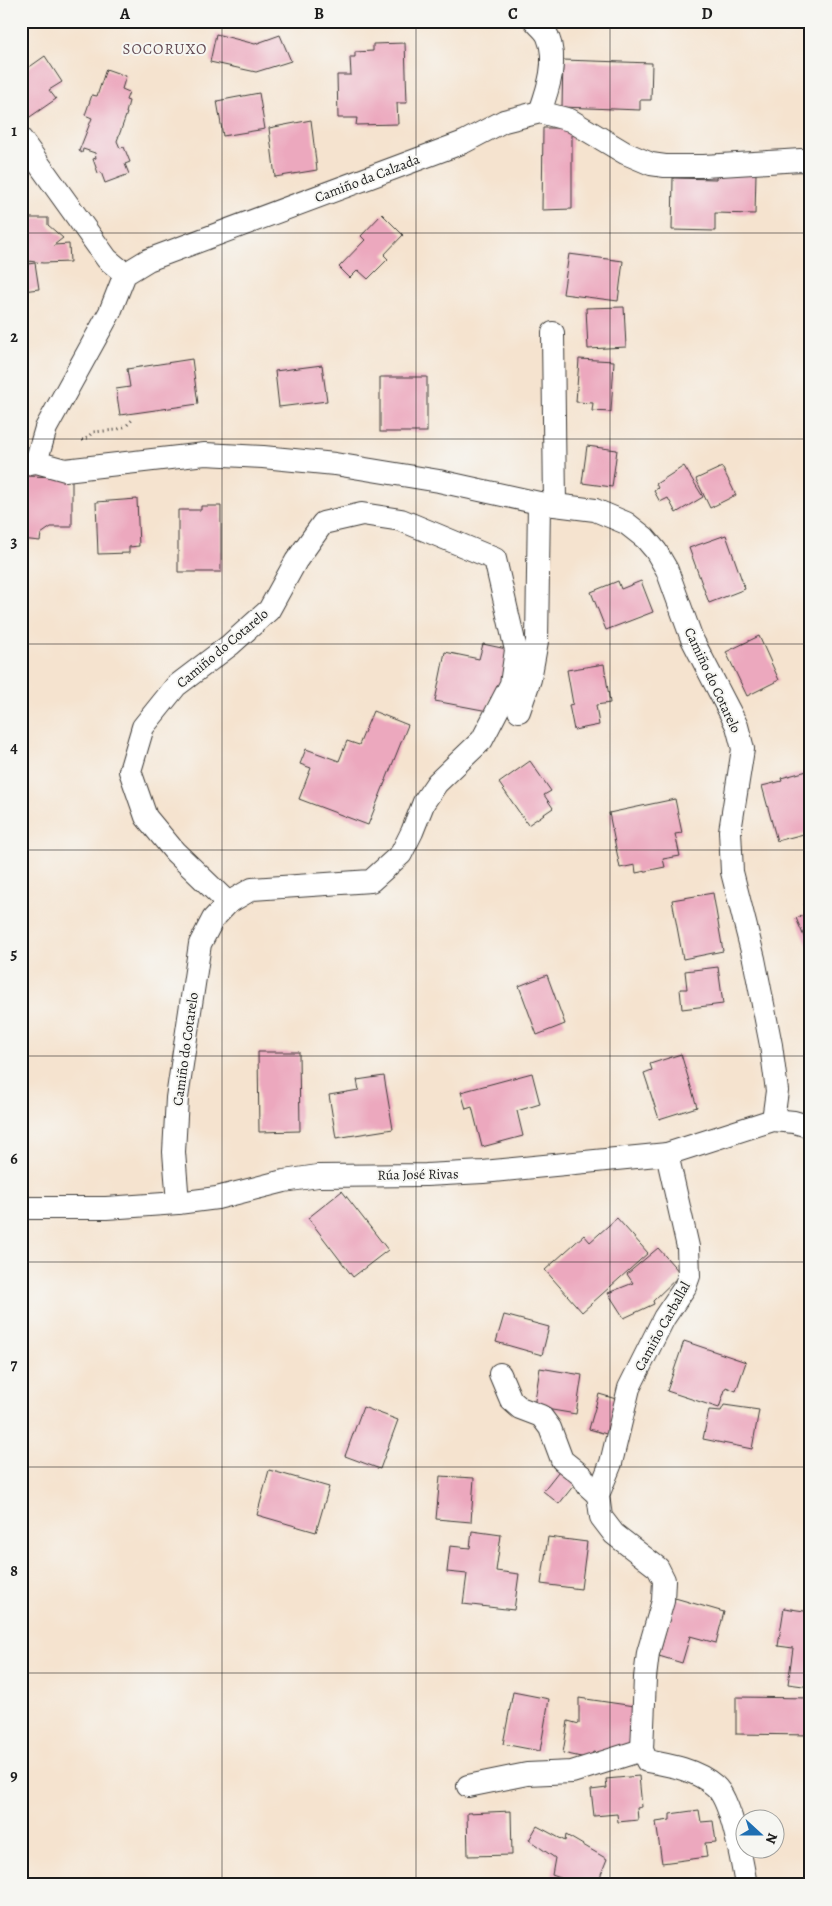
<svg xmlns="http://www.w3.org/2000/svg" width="832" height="1906" viewBox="0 0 832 1906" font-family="Alegreya,serif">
  <rect width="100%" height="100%" fill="#f6f6f2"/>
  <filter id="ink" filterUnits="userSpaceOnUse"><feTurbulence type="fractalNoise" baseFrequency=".02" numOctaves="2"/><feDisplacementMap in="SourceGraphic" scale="10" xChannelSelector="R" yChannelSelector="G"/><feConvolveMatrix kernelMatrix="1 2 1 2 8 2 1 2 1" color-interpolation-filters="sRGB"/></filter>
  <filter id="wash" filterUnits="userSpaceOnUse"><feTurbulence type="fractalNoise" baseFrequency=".0096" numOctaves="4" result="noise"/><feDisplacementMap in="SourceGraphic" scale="20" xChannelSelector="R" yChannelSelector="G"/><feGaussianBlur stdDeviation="1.12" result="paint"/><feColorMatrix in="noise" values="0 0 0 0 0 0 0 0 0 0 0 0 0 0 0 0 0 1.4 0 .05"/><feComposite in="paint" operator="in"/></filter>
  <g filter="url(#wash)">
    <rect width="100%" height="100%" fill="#f5e3cf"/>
    <g id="blocks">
      <g fill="#eca8be">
        <polygon points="216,34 255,44 280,35 291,61 256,72 210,62"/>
        <polygon points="405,43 407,103 397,103 398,124 356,125 357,118 338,118 337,75 351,75 350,57 355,57 355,52 373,51 373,44"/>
        <polygon points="45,56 62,82 49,90 56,99 24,121 21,116 21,73"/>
        <polygon points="563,60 652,63 651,100 640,100 640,110 562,107"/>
        <polygon points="106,69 126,76 122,89 129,92 126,100 129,101 126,113 127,113 117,141 120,148 124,147 130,162 125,164 129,174 105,183 101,172 98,173 93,159 96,158 95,153 83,149 82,153 79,151 92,118 85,115 92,95 97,96"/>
        <polygon points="259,93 265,129 223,136 217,101"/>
        <polygon points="311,120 317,170 275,177 269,128"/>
        <polygon points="543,128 572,128 572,209 542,210"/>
        <polygon points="21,149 36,169 21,178"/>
        <polygon points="717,173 756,173 755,214 715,213 715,231 672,230 673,178 716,179"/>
        <polygon points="382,214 403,235 384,255 388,259 368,279 358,270 350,278 339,267 365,240 361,236"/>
        <polygon points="21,218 48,218 48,225 63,238 54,245 69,244 70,262 43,263 21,260"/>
        <polygon points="569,254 623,261 618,301 563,294"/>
        <polygon points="35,263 39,289 23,291 24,297 21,297 21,265"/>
        <polygon points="624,307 626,347 588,349 586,308"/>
        <polygon points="192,359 198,404 120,415 116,389 130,387 127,369"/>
        <polygon points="579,359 614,361 611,412 592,411 593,403 576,402"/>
        <polygon points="322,365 327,401 279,407 275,371"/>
        <rect x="380" y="377" width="47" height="55"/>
        <polygon points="587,446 617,450 612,487 582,483"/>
        <polygon points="684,466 703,497 676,513 668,498 660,502 654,491 658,488 656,484"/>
        <polygon points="722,467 736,495 710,508 696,479"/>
        <polygon points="21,476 72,477 72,527 51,527 41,534 40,541 21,539"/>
        <polygon points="137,499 139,546 129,547 129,553 98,554 96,502"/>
        <polygon points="201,506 221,506 221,572 178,572 178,510 201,510"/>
        <polygon points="726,535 745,589 709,603 689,548"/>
        <polygon points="618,581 621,589 641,581 653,612 606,630 591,592"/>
        <polygon points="759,636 779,680 747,696 726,652"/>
        <polygon points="483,644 511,650 496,698 491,697 488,711 435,701 445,652 479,659"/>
        <polygon points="604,664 610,703 596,705 599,725 574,730 569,705 573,704 567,670"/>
        <polygon points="373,711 408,725 368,825 299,799 311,768 300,764 306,749 339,761 347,741 359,745"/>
        <polygon points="530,761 551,791 544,795 553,808 528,825 499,783"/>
        <polygon points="811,770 811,832 777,841 762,786 782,781 781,778"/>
        <polygon points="675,799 682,833 675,834 680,856 663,859 665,867 636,873 635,865 620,868 609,813"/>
        <polygon points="713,893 723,951 683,959 672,900"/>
        <polygon points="811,901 811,953 796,918 808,914 804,904"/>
        <polygon points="718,967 723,1004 682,1009 680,989 687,989 685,971"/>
        <polygon points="547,975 565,1024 537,1035 519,986"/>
        <polygon points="258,1052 299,1052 300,1131 259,1132"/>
        <polygon points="681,1054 697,1107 659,1119 644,1073 652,1070 650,1064"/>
        <polygon points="532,1073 540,1104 517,1111 523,1136 482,1147 472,1107 466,1109 461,1092"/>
        <polygon points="384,1076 393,1129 336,1138 329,1095 359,1090 357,1080"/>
        <polygon points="342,1191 388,1250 353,1277 308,1218"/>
        <polygon points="617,1218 648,1253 582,1312 545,1270 584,1235 590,1242"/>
        <polygon points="658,1248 681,1274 653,1301 654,1304 624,1318 608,1293 633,1283 627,1274"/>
        <polygon points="504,1315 549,1327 542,1355 496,1342"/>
        <polygon points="684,1341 746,1362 736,1391 726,1387 719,1408 667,1391"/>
        <polygon points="540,1368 582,1375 576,1414 534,1407"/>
        <polygon points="599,1394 623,1401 613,1436 589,1429"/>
        <polygon points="724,1405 759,1410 752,1449 703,1439 709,1410 721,1411"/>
        <polygon points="363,1407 398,1420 380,1469 345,1456"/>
        <polygon points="562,1467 578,1480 559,1504 543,1491"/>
        <polygon points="269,1470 329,1487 316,1532 257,1515"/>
        <polygon points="440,1476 474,1478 471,1522 436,1519"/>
        <polygon points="472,1531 501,1535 496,1571 519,1574 514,1610 463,1604 467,1574 447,1572 450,1546 470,1548"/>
        <polygon points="548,1537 587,1542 581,1589 541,1584"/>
        <polygon points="675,1598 724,1612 716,1643 690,1636 682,1663 659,1656"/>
        <polygon points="784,1608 811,1612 811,1687 788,1684 793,1648 778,1646"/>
        <polygon points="513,1692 549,1699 540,1751 503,1744"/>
        <polygon points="736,1697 811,1698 811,1735 736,1734"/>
        <polygon points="579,1698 641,1707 639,1742 615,1757 593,1752 590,1759 563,1753 568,1721 579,1724"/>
        <polygon points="639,1776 642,1807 637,1808 638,1820 618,1822 617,1814 594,1816 591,1790 607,1788 606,1779"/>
        <polygon points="699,1810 701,1822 713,1821 716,1842 705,1843 707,1857 662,1863 656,1822 670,1820 670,1814"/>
        <polygon points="511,1811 512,1855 468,1856 467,1813"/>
        <polygon points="537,1826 565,1841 566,1835 607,1859 601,1874 600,1885 563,1885 563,1879 552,1875 555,1858 529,1840"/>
      </g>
    </g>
  </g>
  <g filter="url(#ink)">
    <use href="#blocks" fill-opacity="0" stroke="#3d3a37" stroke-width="1"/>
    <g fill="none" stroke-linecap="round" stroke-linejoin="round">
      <g stroke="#3d3a37" stroke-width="24">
        <g id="street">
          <path d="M535,21c4,5 11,10 13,16 10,24 0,52 -8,75"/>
          <polyline points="21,139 107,259 125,274"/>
          <polyline points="553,333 555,505"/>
          <polyline points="36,462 46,428 110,312 125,274 148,260 464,142 504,121 540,112 570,120 625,153 651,164 665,166 704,166 801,160 811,161"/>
          <polyline points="21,464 36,462 65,470 205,454 263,457 335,464 439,481 539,503 595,510 626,523 645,538 656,551 667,570 692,639 737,726 743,749 730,831 732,872 754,959 771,1045 777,1091 773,1120"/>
          <polyline points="519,711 530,679 537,641 539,503"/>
          <path d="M667,1154l21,93 1,29 -4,11 -21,31 -35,70 -18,75 -13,32 3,22 13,17 44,34 6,12 -1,21 -15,52 -3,25 -3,72 5,11c23,4 50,9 68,25 17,15 27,76 31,99"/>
          <polyline points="178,1203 174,1152 177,1098 200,944 213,919 228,903 252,889 371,881 401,854 412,832 424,802 437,783 482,740 511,684 516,650 495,559 401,520 362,514 323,523 296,561 269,610 230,645 176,686 143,727 130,771 146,817 175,852 228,903"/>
          <polyline points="21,1208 106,1208 178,1203 217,1198 284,1181 318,1176 426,1175 483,1172 667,1154 773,1120 794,1122 811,1127"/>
          <polyline points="500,1374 511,1400 520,1408 541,1416 550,1428 562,1460 582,1476 588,1486 598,1495"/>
          <polyline points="468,1786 527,1774 572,1772 642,1750"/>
        </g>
      </g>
      <polyline stroke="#3d3a37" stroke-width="3" stroke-dasharray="1 4" stroke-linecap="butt" points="82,440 85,440 93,432 116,430 126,426 134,418"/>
      <use href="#street" stroke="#fff" stroke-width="22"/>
    </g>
  </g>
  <path fill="none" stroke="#1c1c1c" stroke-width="1" stroke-opacity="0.55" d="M222,21v1864M416,21v1864M610,21v1864M21,233h790M21,439h790M21,644h790M21,850h790M21,1056h790M21,1262h790M21,1467h790M21,1673h790"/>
  <g text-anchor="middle" stroke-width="4" stroke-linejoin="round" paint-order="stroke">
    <g font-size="14" fill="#1c1c1c" stroke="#f6f6f2">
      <text transform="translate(367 178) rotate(-21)" y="5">Camiño da Calzada</text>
      <text transform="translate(222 648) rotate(-40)" y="5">Camiño do Cotarelo</text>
      <text transform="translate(713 680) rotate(65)" y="5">Camiño do Cotarelo</text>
      <text transform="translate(185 1049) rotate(-82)" y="5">Camiño do Cotarelo</text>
      <text transform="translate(418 1174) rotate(-1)" y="5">Rúa José Rivas</text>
      <text transform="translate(662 1326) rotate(-61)" y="5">Camiño Carballal</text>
    </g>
    <g font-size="15" letter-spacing="1" fill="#654d55" stroke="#f6f6f2">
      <text x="165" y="54">SOCORUXO</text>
    </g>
  </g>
  <rect width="832" height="1906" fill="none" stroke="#f6f6f2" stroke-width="55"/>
  <g transform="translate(760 1834) rotate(111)"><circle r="24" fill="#f6f6f2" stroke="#9f9f9c"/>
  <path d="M0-4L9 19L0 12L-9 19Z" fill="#1f6fb2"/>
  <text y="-8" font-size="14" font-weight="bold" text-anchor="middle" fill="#1c1c1c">N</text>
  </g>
  <rect x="28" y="28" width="776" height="1850" fill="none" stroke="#1c1c1c" stroke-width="2"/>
  <g font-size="16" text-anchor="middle" font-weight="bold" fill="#1c1c1c">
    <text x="125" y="19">A</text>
    <text x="319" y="19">B</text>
    <text x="513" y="19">C</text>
    <text x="707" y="19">D</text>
    <text x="14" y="136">1</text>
    <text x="14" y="342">2</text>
    <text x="14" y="547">3</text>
    <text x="14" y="753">4</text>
    <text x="14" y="959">5</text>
    <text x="14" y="1164">6</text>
    <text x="14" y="1370">7</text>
    <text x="14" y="1576">8</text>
    <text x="14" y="1781">9</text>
  </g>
</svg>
